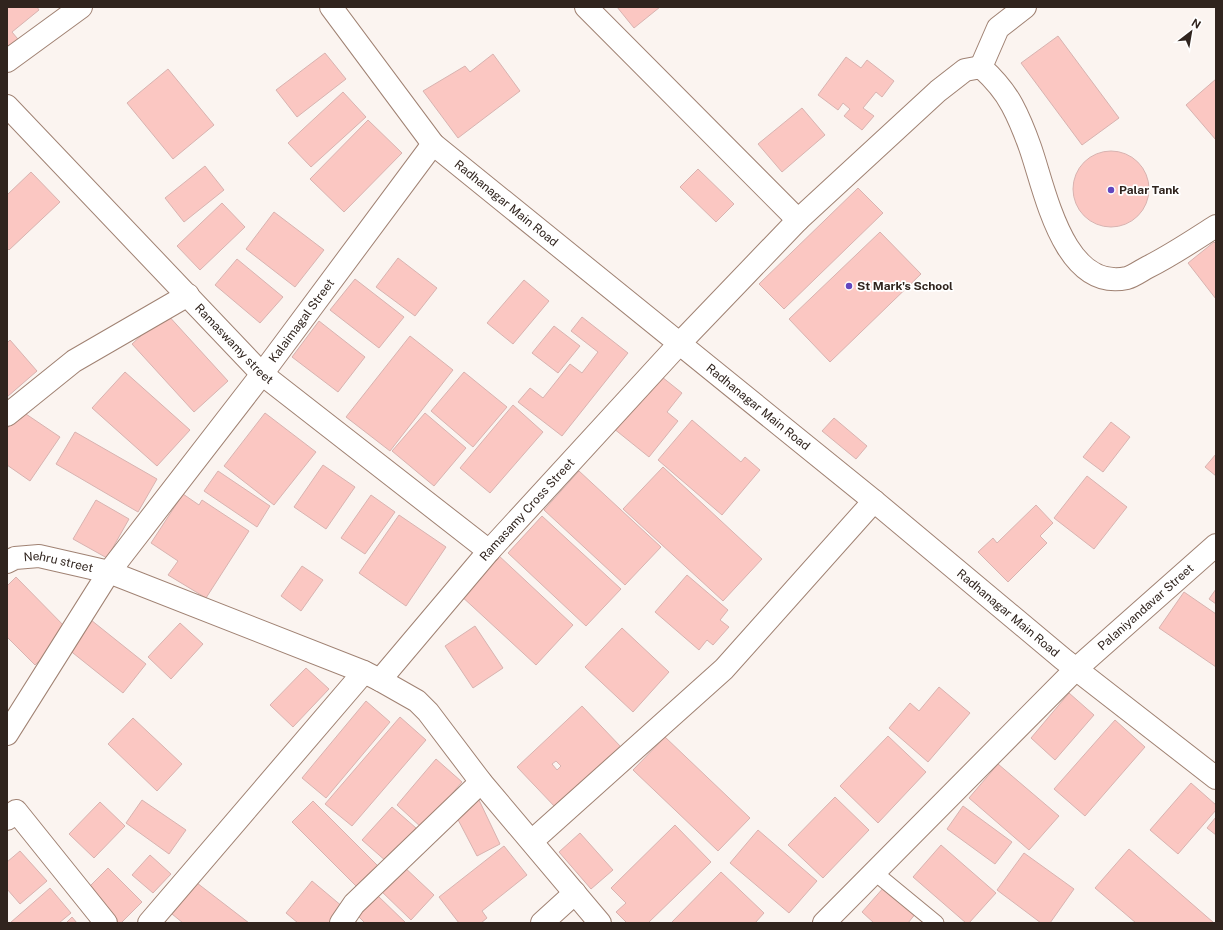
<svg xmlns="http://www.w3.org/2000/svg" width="1223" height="930" viewBox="0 0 1223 930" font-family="'Public Sans',sans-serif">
  <rect width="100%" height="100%" fill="#fbf4f0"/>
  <g fill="#fbc7c2" stroke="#d8b3b0" fill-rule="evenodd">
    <polygon points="7,7 37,7 39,10 12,32 22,44 7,57"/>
    <polygon points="617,7 660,7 634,28"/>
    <polygon points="1058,36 1119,118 1082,145 1021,63"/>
    <polygon points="325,53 346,79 297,117 276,90"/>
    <polygon points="493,54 520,91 458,138 423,91 465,66 470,72"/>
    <polygon points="846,57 861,68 867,60 894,81 882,97 876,92 863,108 874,116 862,130 844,116 850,109 843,103 838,110 818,95"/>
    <polygon points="168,69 214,125 173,159 127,103"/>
    <polygon points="1216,79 1216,140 1186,105"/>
    <polygon points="343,92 366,117 311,167 288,143"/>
    <polygon points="802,108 825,135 782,172 758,144"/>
    <polygon points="368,120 402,153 344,212 310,179"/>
    <circle cx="1111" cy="189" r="38"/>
    <polygon points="205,166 224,190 184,222 165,198"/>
    <polygon points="698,169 734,204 716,222 680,187"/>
    <polygon points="31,172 60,202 9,250 7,248 7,195"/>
    <polygon points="858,188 883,213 784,309 759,284"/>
    <polygon points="222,203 245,227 200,270 177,246"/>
    <polygon points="274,212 324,250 295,287 246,249"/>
    <polygon points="880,232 921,274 830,362 789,319"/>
    <polygon points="1214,242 1216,244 1216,299 1188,263"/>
    <polygon points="398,258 437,288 415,316 376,287"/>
    <polygon points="237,259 283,297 260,323 215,285"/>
    <polygon points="355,279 404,317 379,348 330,310"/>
    <polygon points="524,280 549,301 513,344 487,323"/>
    <polygon points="166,313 228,381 194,412 132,344"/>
    <polygon points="582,317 628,353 562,436 518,402 530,388 543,398 570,364 582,373 598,352 571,331"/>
    <polygon points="319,321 365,357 338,392 292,357"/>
    <polygon points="554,326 580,346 558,373 532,353"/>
    <polygon points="410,336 453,370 390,451 346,417"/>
    <polygon points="10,340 37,371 7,397 7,343"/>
    <polygon points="125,372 190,430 157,466 92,408"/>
    <polygon points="464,372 507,407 473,447 431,411"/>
    <polygon points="657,373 682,393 667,412 678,421 649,457 613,428"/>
    <polygon points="513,405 543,432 490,493 460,468"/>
    <polygon points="20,410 60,437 30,481 7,465 7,429"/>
    <polygon points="265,413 316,452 274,505 224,466"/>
    <polygon points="425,413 466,448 434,486 392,451"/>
    <polygon points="834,418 867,446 856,459 822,431"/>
    <polygon points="692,420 741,462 745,457 760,470 722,515 658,460"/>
    <polygon points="1111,422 1130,437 1103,472 1083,457"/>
    <polygon points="75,432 157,479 138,512 56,464"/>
    <polygon points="1216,454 1216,476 1205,467"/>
    <polygon points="323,465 355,487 326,529 294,507"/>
    <polygon points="663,467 762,559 723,601 623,509"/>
    <polygon points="218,471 270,506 257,527 204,491"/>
    <polygon points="579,471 661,547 625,585 544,510"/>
    <polygon points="1087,476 1127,507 1094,549 1054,518"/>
    <polygon points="183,494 199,505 202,500 249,531 206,598 168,575 178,561 151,543"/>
    <polygon points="371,495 395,512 365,554 341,538"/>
    <polygon points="96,500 129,519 107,558 73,539"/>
    <polygon points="1036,505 1053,523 1040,536 1047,543 1008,582 978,552 993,538 997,543"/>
    <polygon points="399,515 446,547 406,606 359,573"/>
    <polygon points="542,516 621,589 586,626 508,553"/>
    <polygon points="497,554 573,625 536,665 459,594"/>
    <polygon points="302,566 323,580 301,611 281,596"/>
    <polygon points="687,575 728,610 720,620 729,627 713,645 707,640 699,650 655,612"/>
    <polygon points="16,577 69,631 35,665 7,637 7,586"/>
    <polygon points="1216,589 1216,604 1209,599"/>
    <polygon points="1184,592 1216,614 1216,667 1159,628"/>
    <polygon points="91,620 146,664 123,693 68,649"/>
    <polygon points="180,623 203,644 171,679 148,657"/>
    <polygon points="475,626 503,668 473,688 445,646"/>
    <polygon points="622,628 669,672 633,712 585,667"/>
    <polygon points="306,668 329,689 293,727 270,705"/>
    <polygon points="939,687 970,713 928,762 889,728 910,703 919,711"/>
    <polygon points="1069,693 1094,715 1055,760 1031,738"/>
    <polygon points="366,701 390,722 326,798 302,778"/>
    <path d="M582,706l39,41 -65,61 -39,-41zM556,761l5,5 -4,4 -5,-6z"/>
    <polygon points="400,717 426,740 352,826 325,804"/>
    <polygon points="133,718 182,764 157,791 108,744"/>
    <polygon points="1115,720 1145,747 1085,816 1054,789"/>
    <polygon points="888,736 926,772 878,823 840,786"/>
    <polygon points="665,737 750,818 718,851 633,770"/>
    <polygon points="436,759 462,782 422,828 397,805"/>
    <polygon points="998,764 1059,816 1029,850 969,798"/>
    <polygon points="1191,783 1216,805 1216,810 1178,854 1150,830"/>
    <polygon points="835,797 869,830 823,878 788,845"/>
    <polygon points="142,800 186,830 169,854 126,823"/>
    <polygon points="479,800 500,844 477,856 454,812"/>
    <polygon points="313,801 378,866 357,887 292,822"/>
    <polygon points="100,802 125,826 94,858 69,834"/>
    <polygon points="963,806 1012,842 995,864 947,829"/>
    <polygon points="392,807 416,828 387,862 362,840"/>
    <polygon points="1216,817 1216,835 1207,828"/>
    <polygon points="675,825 711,862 648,923 627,923 616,912 626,903 611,888"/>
    <polygon points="758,830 817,881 789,913 730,863"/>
    <polygon points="580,833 613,870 591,889 559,852"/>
    <polygon points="941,845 996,893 969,923 966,923 913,877"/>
    <polygon points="504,846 527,875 482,911 487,918 481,923 459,923 439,897"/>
    <polygon points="1129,849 1214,923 1136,923 1095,888"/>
    <polygon points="20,851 47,881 20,904 7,889 7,862"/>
    <polygon points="1024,853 1074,889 1050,923 1041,923 997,890"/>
    <polygon points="150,855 171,874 153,893 132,875"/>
    <polygon points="402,865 434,895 411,920 379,889"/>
    <polygon points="108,868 142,902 121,923 117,923 85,891"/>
    <polygon points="721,872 764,913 755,923 671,923"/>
    <polygon points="312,881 343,907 329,923 298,923 286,913"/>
    <polygon points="197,883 249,923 183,923 172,914"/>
    <polygon points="885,886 916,913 908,923 874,923 862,912"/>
    <polygon points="50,888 71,913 59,923 10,923"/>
    <polygon points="378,896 406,923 365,923 358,916"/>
    <polygon points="72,917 77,923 66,923"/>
  </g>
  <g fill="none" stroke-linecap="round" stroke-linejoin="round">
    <g stroke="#a08273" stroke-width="17">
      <polyline id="service" points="874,872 936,923"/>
    </g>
    <g stroke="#a08273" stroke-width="24">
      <g id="minor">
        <polyline points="586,7 798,220"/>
        <polyline points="7,61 81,7"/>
        <polyline points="981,67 998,28 1025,7"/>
        <path id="s1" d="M7,106l255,268 227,177"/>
        <polyline points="7,415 74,361 188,295"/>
        <path id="s2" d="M7,562l8,-4 24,-2 70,16 255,100 16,8 37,21 11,11 53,70 119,141"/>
        <path id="s3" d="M380,680l109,-129 190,-207 119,-124 140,-129 27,-21 16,-3c12,11 23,23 31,38 7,13 13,28 18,42 15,42 33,145 97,131 7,-2 15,-8 21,-11 24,-12 46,-27 68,-41"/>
        <path id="s4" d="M7,734l102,-162 153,-198 171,-230"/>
        <polyline points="7,819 16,811 106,923"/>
        <polyline points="532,841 724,669 874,501"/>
        <polyline points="149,923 364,672"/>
        <polyline points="341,923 354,904 481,782"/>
        <polyline points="542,923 575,893"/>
        <path id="s5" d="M824,923l252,-254 140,-124"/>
      </g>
    </g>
    <g stroke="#a08273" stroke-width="24">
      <g id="tertiary">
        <path id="s6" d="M331,7l102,137 441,357 189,158 153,119"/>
      </g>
    </g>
    <use href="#service" stroke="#fff" stroke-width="15"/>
    <use href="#minor" stroke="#fff" stroke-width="22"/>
    <use href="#tertiary" stroke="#fff" stroke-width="22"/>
  </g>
  <g fill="#6246bf" stroke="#fff" stroke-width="1.5">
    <circle cx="1111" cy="190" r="4"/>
    <circle cx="849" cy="286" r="4"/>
  </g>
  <g text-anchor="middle" stroke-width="3.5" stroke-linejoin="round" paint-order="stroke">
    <g font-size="12" font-weight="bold" fill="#30241e" stroke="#fff" text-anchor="start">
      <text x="1119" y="194">Palar Tank</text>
      <text x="857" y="290">St Mark's School</text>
    </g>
    <g font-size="12" fill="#30241e" stroke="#fff">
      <text dy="4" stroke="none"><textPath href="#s6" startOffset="265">Radhanagar Main Road</textPath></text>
      <text dy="4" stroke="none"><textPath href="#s4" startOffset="508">Kalaimagal Street</textPath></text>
      <text dy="4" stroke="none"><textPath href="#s1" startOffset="329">Ramaswamy street</textPath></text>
      <text dy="4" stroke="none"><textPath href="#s6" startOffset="589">Radhanagar Main Road</textPath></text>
      <text dy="4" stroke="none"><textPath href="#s3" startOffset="225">Ramasamy Cross Street</textPath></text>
      <text dy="4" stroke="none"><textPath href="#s2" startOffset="53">Nehru street</textPath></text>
      <text dy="4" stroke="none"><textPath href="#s5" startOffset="451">Palaniyandavar Street</textPath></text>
      <text dy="4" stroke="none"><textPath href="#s6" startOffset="913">Radhanagar Main Road</textPath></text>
    </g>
  </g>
  <rect width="1223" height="930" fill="none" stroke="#30241e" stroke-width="16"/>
  <g transform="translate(1191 32) rotate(31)" stroke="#ffffff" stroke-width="3" paint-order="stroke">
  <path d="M0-3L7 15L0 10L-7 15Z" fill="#30241e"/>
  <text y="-6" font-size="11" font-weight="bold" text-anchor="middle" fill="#30241e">N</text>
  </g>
</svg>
